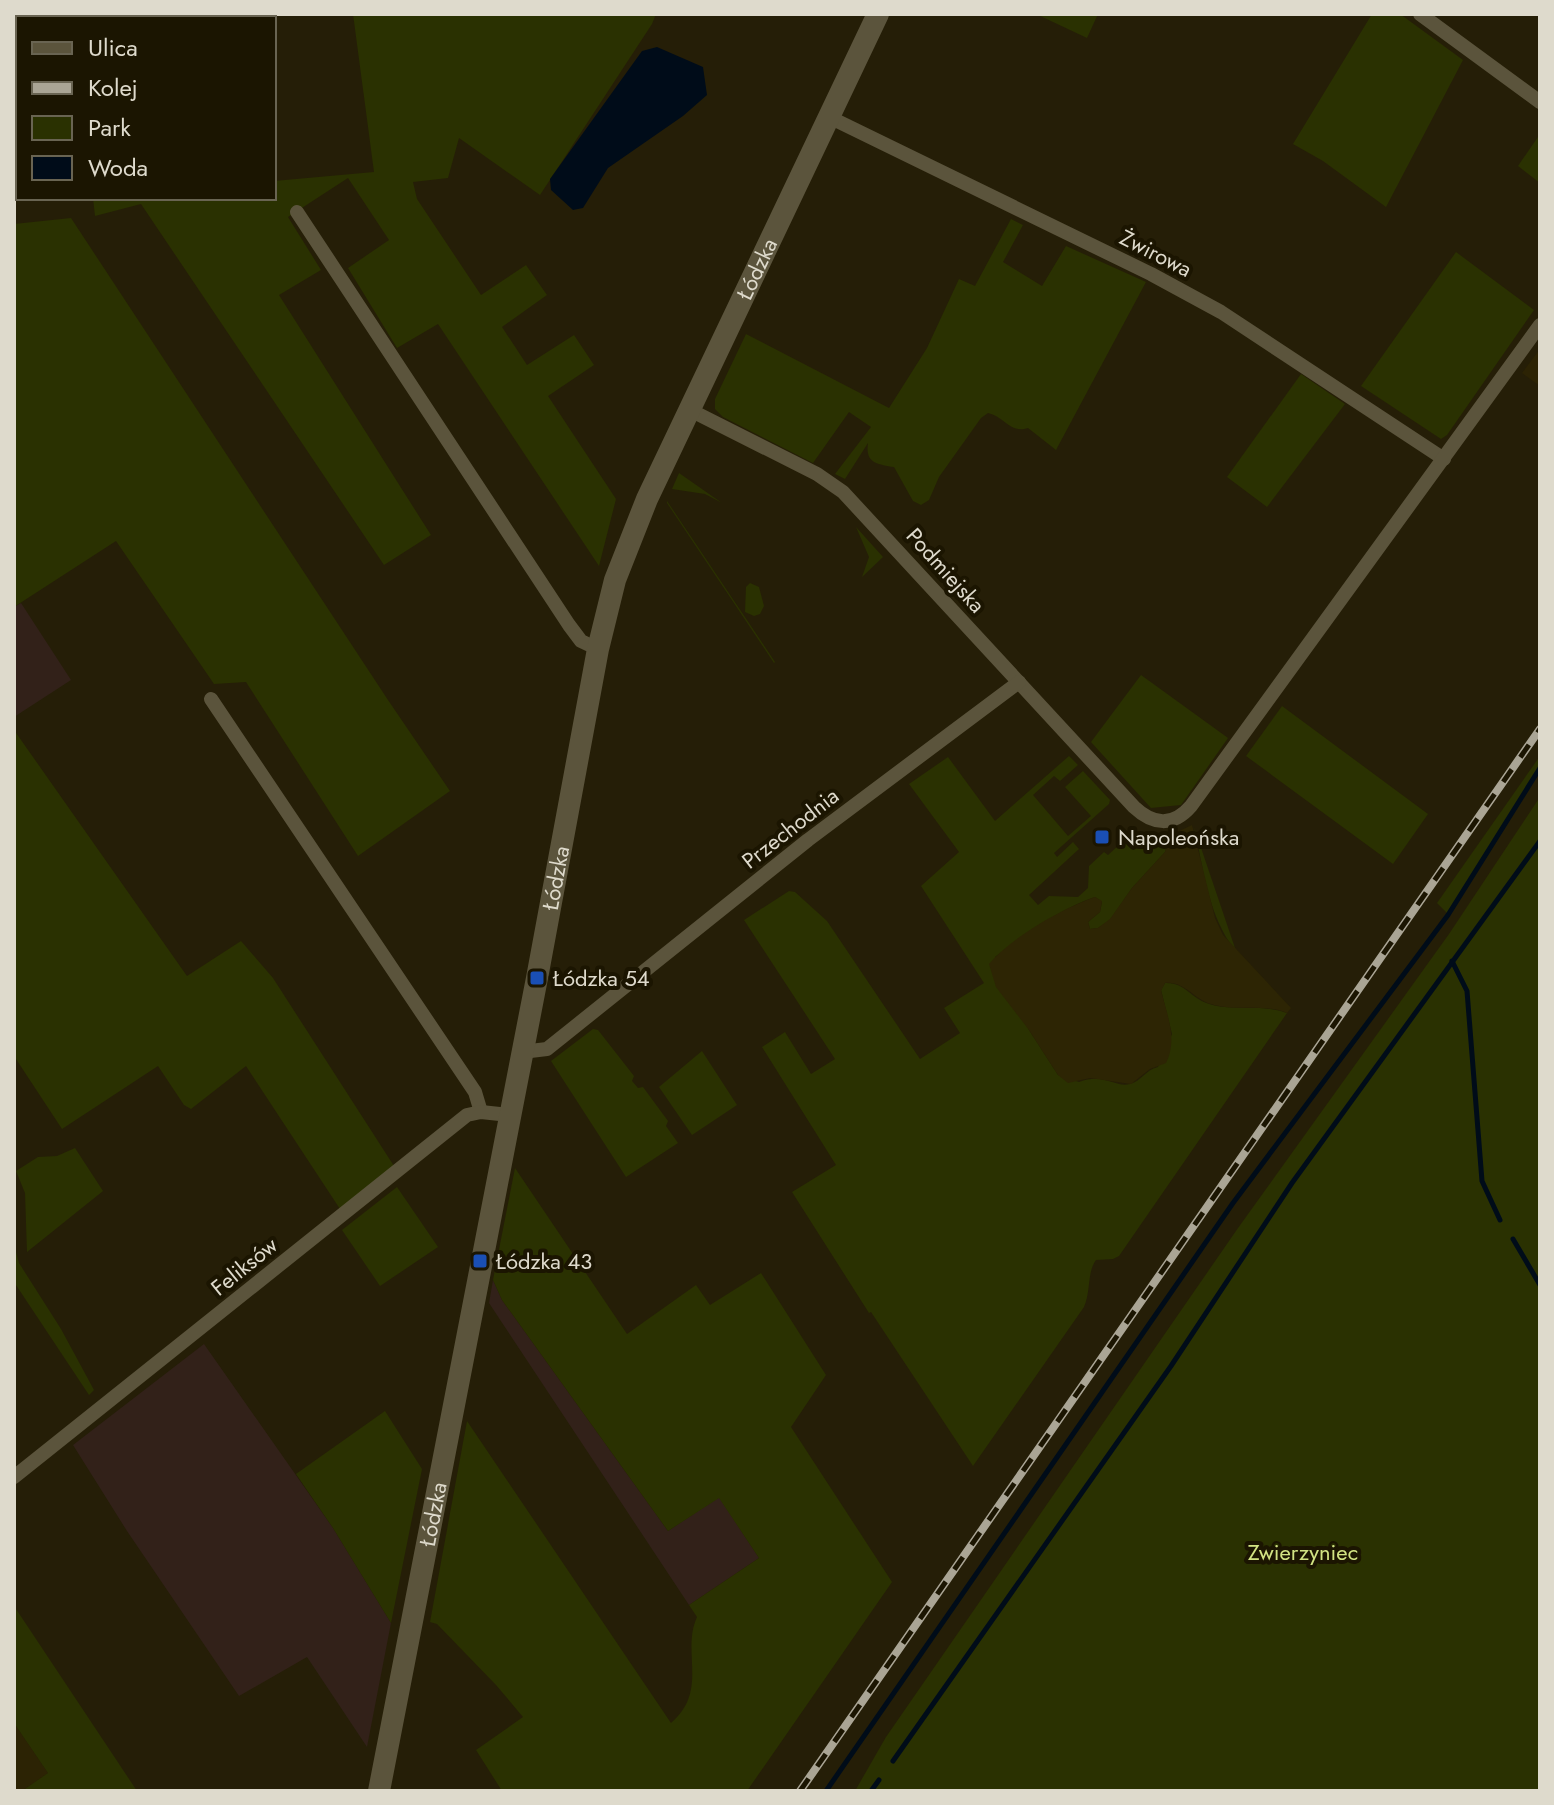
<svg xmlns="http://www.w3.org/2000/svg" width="1554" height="1805" viewBox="0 0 1554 1805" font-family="Jost,sans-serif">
  <rect width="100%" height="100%" fill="#251e07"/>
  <g fill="#2c2304">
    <polygon points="1540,349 1540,386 1522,373"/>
    <polygon points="14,1723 48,1773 22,1791 14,1791"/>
  </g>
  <g fill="#322119">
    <polygon points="21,603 71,680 14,717 14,607"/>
    <polygon points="493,1280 502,1300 668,1531 719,1497 759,1558 689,1605 489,1303"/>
    <polygon points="204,1344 333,1528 391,1623 367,1747 307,1657 239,1696 127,1531 73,1445"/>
  </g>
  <g fill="#2a3101">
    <polygon points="353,14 656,14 652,24 540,195 459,138 448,178 413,182 417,199 481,295 526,265 547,295 502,327 527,365 574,335 594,365 548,396 616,499 599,566 438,324 397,348 348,268 389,240 348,178 288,217 321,270 279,295 431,535 384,565 141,204 95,216 93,198 274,198 274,181 374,172"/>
    <polygon points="1036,14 1098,14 1087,38"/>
    <polygon points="1372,14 1400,14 1463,60 1386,207 1323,161 1293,144"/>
    <polygon points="1540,134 1540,183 1518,166"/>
    <polygon points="71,218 388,700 450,791 358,856 246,682 214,684 116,541 14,607 14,224"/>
    <path d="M1011,219l12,6 -20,37 39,24 24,-40 80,36 -90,168 -28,-22c-18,6 -23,-11 -40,-15l-7,5 -42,59 -10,23 -8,5 -8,-4 -19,-34c-17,-3 -29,-4 -26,-24l-23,36 -10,-5 36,-47 -22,-15 -36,51 -90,-46 -8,-8v-10l31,-65 143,74 38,-60 32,-69 16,7z"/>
    <polygon points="1456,252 1534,310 1447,435 1441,439 1361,386"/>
    <polygon points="1301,374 1345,404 1267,507 1227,477"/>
    <polygon points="679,473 722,503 705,494 672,489"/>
    <polygon points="667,501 775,662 774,663 667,503"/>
    <polygon points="856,527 883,557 862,577 869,557"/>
    <polygon points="750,583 759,587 764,606 760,614 754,616 745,612 746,587"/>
    <polygon points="1141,675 1228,738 1181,805 1151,808 1091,742"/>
    <polygon points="1282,706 1428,814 1393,864 1246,756"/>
    <polygon points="14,730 187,976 241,941 273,978 394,1166 340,1209 246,1066 191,1109 184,1105 158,1066 62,1129 14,1056"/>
    <path d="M1069,756l9,9 -18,16 -6,-5 -21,19 35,41 23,-20 -26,-29 18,-16 27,29 -1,4 -55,49 3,4 16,-15 6,7 -50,46 9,10 11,-9 29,1 10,-9 1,-22 15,-14 4,3 11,-10 -3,-4 12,-9 43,3 -6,17 -33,36 -22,32 -12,8 -8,1 -2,-7 12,-10 2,-10 -7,-5c-38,13 -68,37 -100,60l34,73 29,45 21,7c25,-10 36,6 51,2 12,-3 15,-14 28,-17l14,-33 -11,-44 4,-7c18,-1 24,12 39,19 25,11 59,1 83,11l-168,243 -6,3 -17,1c-9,12 -5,31 -12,47l-111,159 -102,-154 -2,1 -77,-121 44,-27 -74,-118 23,-15 26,42 24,-15 -91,-139 45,-29 6,1 32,29 93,138 40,-26 -16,-25 40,-25 -63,-97 38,-34 -50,-68 39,-27 47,64z"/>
    <polygon points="1540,756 1540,767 1448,914 1437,903"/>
    <polygon points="1540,797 1540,1791 855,1791 886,1737 1238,1228 1449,934"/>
    <path d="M1194,827l42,124c-28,-34 -32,-81 -42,-124z"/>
    <polygon points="593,1029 598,1030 634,1076 632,1081 638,1088 643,1087 668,1121 666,1126 678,1143 626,1177 551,1061"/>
    <polygon points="702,1051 737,1105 692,1135 659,1087"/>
    <polygon points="75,1148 103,1191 27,1252 25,1193 16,1171 38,1157 57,1156"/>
    <path d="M515,1168l112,166 69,-49 14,20 51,-32 65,102 -35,52 101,155 -145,209h-245l-26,-41 47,-33 -27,-32 -59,-61 -7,-2 37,-201 204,302c38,-32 10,-71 26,-106l-8,-12 70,-47 -40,-60 -51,33 -166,-231 -9,-20z"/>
    <polygon points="397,1187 438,1247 380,1286 342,1230"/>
    <polygon points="14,1202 16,1252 19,1263 61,1329 94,1390 89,1395 14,1282"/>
    <polygon points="385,1411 422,1469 391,1623 333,1528 296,1474"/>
    <polygon points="14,1606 28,1627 137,1791 22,1791 48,1773 14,1723"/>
  </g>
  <path fill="#2d2504" d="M1192,825l23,93 8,17 68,73 -4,5c-23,-10 -51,-1 -76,-9 -18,-5 -26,-23 -46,-21l-4,8c6,23 17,49 5,72l-16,6 -19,15 -41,-6 -22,5 -10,-8 -29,-45 -33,-43 -7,-23c23,-27 72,-55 106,-67l7,4 -2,11 -12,10 2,7 8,-1 12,-9 22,-31 33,-36 6,-17z"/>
  <polygon fill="#000c19" points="657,47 703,67 707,95 683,116 608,168 583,208 573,210 551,190 550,179 642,51"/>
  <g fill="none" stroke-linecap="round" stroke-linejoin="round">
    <g stroke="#000c19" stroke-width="5">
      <polyline points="1452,961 1467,991 1482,1181 1500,1220"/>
      <polyline points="1513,1239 1540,1285"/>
      <polyline points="893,1761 1171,1366 1292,1183 1540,841"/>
      <polyline points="826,1791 1233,1203 1448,915 1540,768"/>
      <polyline points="871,1791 879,1780"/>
    </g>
    <g stroke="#5b543c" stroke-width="14">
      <polyline points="1420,14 1540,102"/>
      <polyline points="829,117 1151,274 1221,312 1444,459"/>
      <polyline points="297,212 569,625 581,641 598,649"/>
      <path d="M690,410l127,64 26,18 291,315c19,18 39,20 57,-1l349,-481"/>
      <polyline points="211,699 475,1092 481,1112"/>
      <polyline points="522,1052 547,1049 808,840 1019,682"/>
      <polyline points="14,1477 467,1115 481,1112 509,1115"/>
    </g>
    <path stroke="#5b543c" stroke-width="22" id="s1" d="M379,1791l158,-813 61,-329 17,-69 32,-81 231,-485"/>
    <g stroke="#aaa595" stroke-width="8">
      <polyline id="rail" points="800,1791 1540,729"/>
    </g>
    <use href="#rail" stroke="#1b1501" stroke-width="5" stroke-dasharray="15" stroke-linecap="butt"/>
  </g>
  <g fill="#1a4fb4" stroke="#1b1501" stroke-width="3">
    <rect x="1094" y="829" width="16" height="16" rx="4"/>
    <rect x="529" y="970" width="16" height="16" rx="4"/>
    <rect x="472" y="1253" width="16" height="16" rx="4"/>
  </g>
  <g text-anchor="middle" stroke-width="8" stroke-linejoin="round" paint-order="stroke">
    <g font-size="22" fill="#dedacc" stroke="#1b1501">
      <text transform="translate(1156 253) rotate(27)" y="8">Żwirowa</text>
      <text dy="8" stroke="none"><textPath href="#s1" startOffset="1576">Łódzka</textPath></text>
      <text transform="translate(946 570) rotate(48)" y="8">Podmiejska</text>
      <text transform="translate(790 828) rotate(-38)" y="8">Przechodnia</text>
      <text dy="8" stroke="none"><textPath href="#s1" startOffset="930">Łódzka</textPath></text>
      <text transform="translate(244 1266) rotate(-39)" y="8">Feliksów</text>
      <text dy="8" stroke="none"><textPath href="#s1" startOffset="282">Łódzka</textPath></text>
    </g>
    <g font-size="22" fill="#dedacc" stroke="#1b1501" text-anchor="start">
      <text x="1118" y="845">Napoleońska</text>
      <text x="553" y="986">Łódzka 54</text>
      <text x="496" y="1269">Łódzka 43</text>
    </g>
    <g font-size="22" fill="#d2e383" stroke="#1b1501">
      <text x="1303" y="1560">Zwierzyniec</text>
    </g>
  </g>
  <rect width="1554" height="1805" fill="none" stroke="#dedacc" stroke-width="32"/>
  <rect x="16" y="16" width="260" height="184" fill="#1b1501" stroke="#696452" stroke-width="2"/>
  <rect x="32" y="42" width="40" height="12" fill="#5b543c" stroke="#696452" stroke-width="2"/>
  <text x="88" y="56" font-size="24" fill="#dedacc">Ulica</text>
  <rect x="32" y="82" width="40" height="12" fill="#aaa595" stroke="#696452" stroke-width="2"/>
  <text x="88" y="96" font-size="24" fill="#dedacc">Kolej</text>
  <rect x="32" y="116" width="40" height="24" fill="#2a3101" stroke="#696452" stroke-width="2"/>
  <text x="88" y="136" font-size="24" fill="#dedacc">Park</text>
  <rect x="32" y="156" width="40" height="24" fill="#000c19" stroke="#696452" stroke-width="2"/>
  <text x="88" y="176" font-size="24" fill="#dedacc">Woda</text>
</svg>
